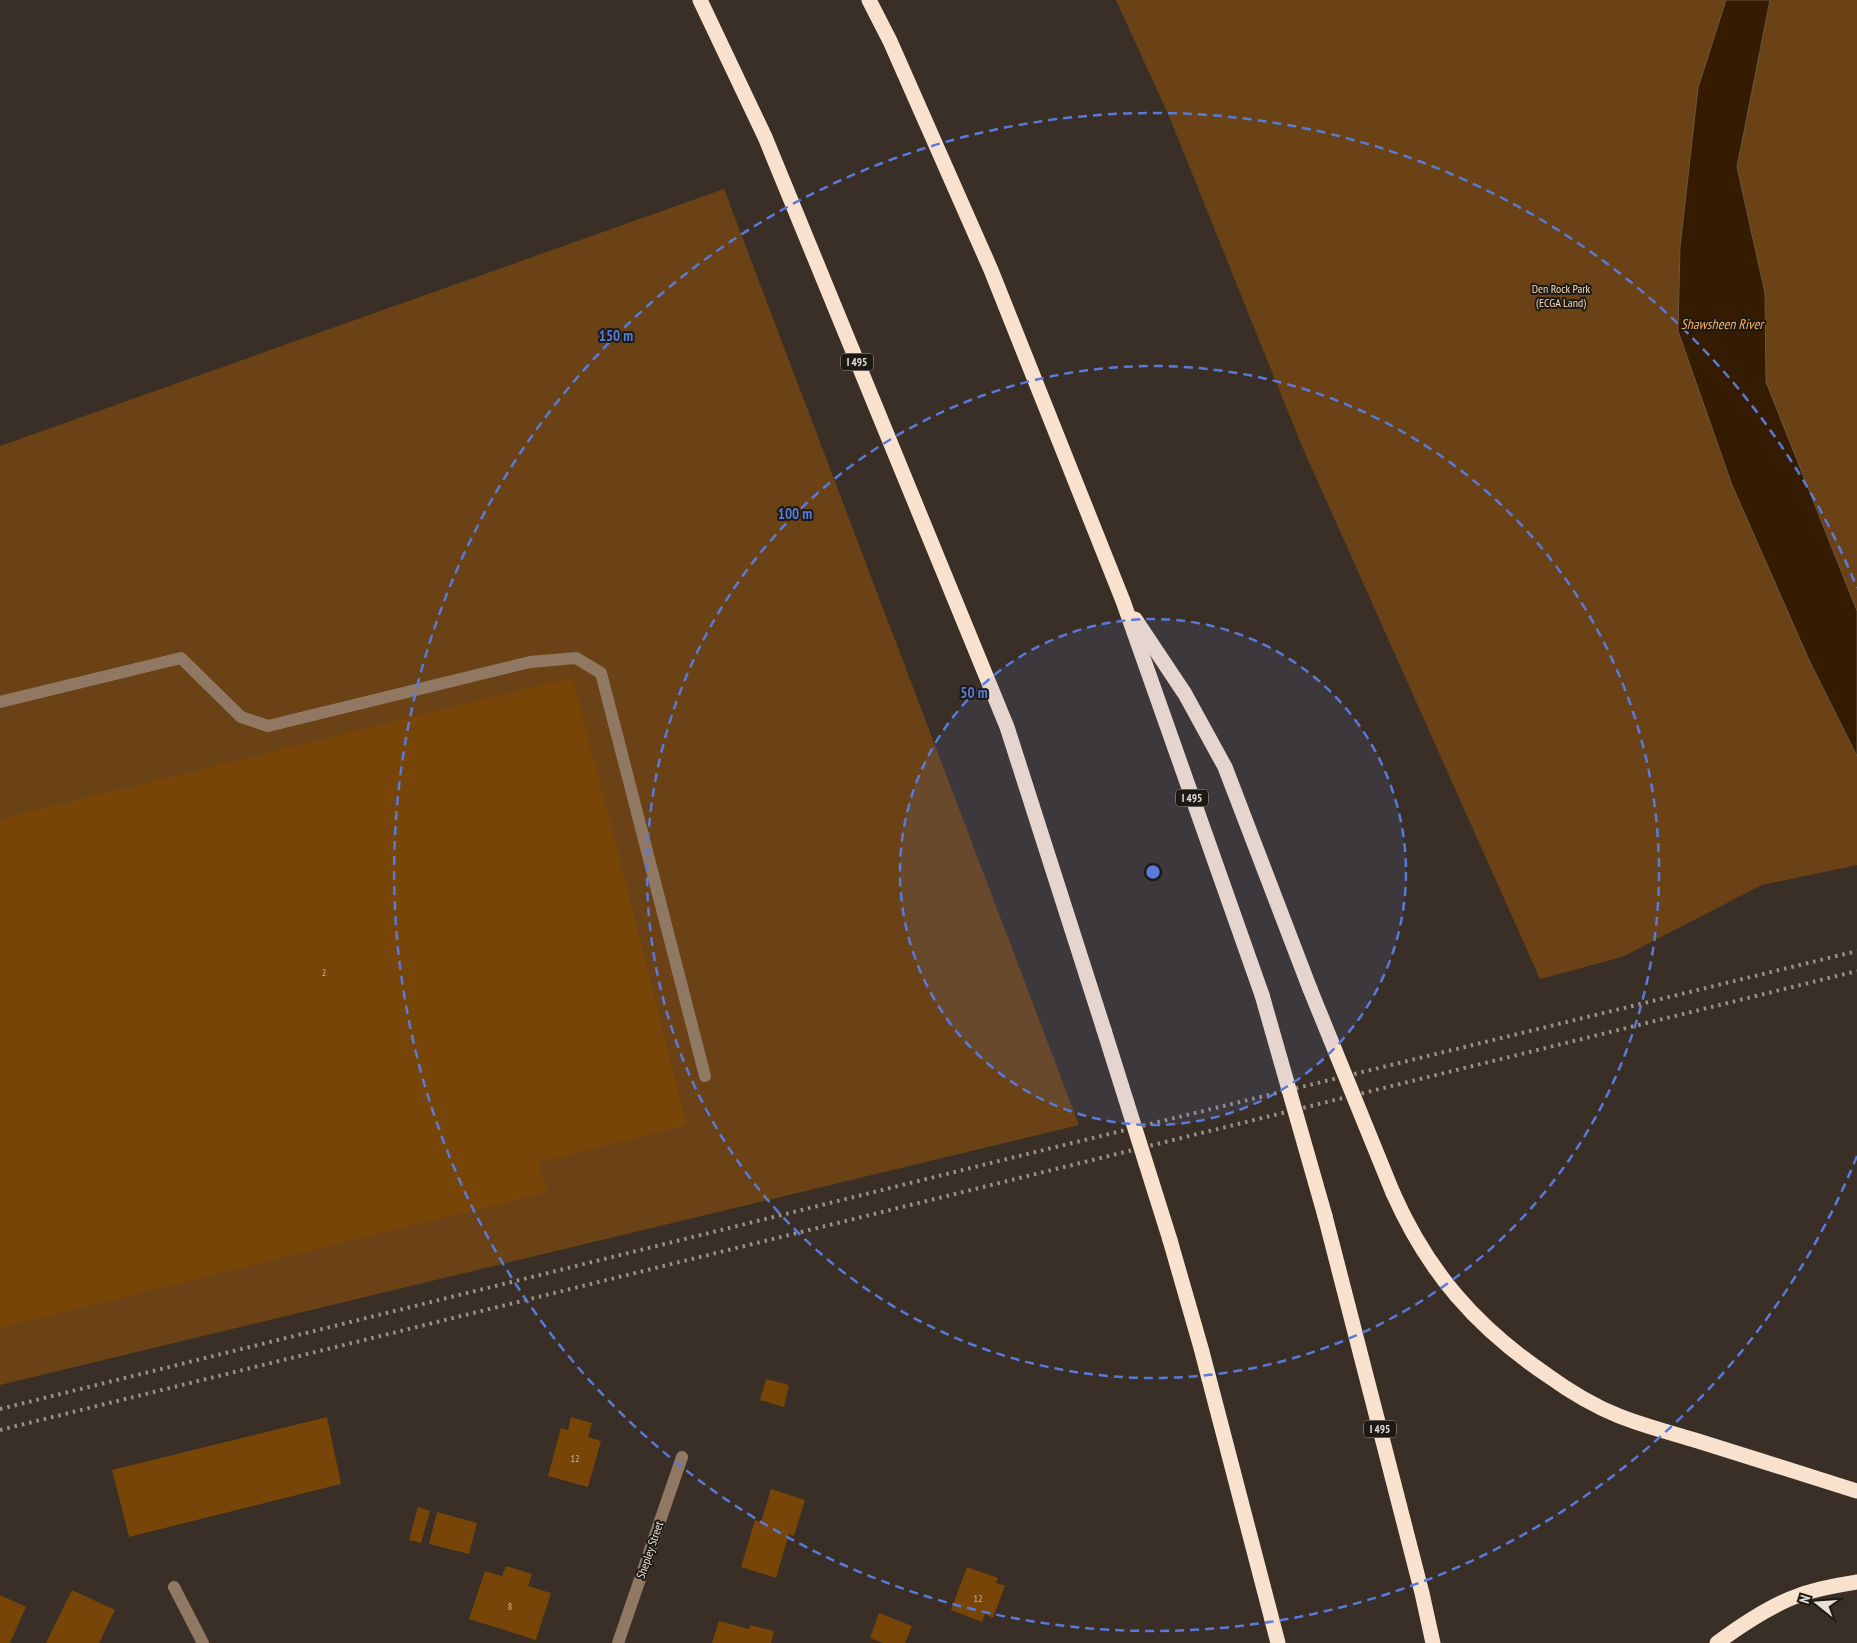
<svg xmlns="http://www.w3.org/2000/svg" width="1857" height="1643" viewBox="0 0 1857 1643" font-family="'PT Sans Narrow',sans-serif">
  <rect width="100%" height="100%" fill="#3a2f26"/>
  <g fill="#6a4215">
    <polygon points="1116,0 1857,0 1857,865 1762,885 1622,957 1540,979 1301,444 1169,116"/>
    <polygon points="724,189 1079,1125 0,1385 0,446"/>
  </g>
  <polygon fill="#351c00" stroke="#6a5641" points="1726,0 1770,0 1737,167 1765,293 1766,382 1857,611 1857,756 1809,660 1732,485 1678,331 1680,247 1698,88"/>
  <g fill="#764507">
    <polygon points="573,677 687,1125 538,1163 547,1192 0,1328 0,819"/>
    <polygon points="766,1379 789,1385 784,1407 760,1400"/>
    <polygon points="327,1417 341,1484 129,1537 112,1470"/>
    <polygon points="571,1417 592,1423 588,1437 601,1441 588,1487 548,1476 561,1428 568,1430"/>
    <polygon points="771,1489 805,1500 794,1536 789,1534 776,1578 741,1567 755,1520 761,1522"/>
    <polygon points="418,1507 430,1511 421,1543 409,1540"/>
    <polygon points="437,1512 477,1523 469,1554 429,1544"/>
    <polygon points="506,1566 532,1574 528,1586 551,1593 536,1640 469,1619 485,1571 502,1576"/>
    <polygon points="967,1567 998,1578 996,1583 1005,1586 993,1618 985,1614 982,1622 951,1610"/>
    <polygon points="72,1590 115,1610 99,1643 46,1643"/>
    <polygon points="0,1595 26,1607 10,1643 0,1643"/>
    <polygon points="879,1613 912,1626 905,1643 883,1643 870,1638"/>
    <polygon points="719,1621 749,1629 750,1625 774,1631 771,1643 712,1643"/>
  </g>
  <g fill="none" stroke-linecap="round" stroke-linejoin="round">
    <g stroke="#907863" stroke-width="12">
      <polyline points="0,702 181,658 241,717 268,726 530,662 576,658 601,673 705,1076"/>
      <polyline points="174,1587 203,1643"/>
      <polyline points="618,1643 682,1457"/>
    </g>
    <g stroke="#f9e2cd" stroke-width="15">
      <polyline points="700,0 765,137 1007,727 1104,1030"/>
      <polyline points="869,0 890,41 991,270 1123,601 1262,995"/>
      <polyline points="1135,619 1185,694 1225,767 1310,989"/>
      <path d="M1393,1193c35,79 83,134 154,182 22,16 47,31 72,41 25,10 53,17 79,25 53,17 106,33 159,50"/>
      <polyline points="1325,1216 1422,1593 1433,1643"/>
      <polyline points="1170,1240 1201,1348 1278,1643"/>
      <path d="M1717,1643c23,-17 56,-39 83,-48 18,-7 38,-10 57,-13"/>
    </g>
    <g stroke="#9a918a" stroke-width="4" stroke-dasharray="2.5 5" stroke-linecap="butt">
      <polyline points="0,1409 1011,1158 1857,951"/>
      <polyline points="0,1430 1857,971"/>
    </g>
    <g stroke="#f9e2cd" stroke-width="15">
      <polyline points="1310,989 1393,1193"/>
      <polyline points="1262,995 1325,1216"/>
      <polyline points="1104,1030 1170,1240"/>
    </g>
  </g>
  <circle cx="1153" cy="872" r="253" fill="#597ad8" fill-opacity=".12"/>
  <g fill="none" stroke="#597ad8" stroke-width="2.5" stroke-dasharray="9 6">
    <circle cx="1153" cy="872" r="253"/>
    <circle cx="1153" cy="872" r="506"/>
    <path d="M1857 1156A759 759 0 1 1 1857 588"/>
  </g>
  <g text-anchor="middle" stroke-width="4" stroke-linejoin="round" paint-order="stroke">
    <g font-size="10" fill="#cab8a4">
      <text x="324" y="976">2</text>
      <text x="575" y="1462">12</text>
      <text x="978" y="1602">12</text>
      <text x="510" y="1610">8</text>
    </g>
    <g fill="#1d1914" stroke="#aaa49e" stroke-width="1">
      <rect x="841" y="353.5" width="32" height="17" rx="4"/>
      <rect x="1176" y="789.5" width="32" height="17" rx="4"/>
      <rect x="1364" y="1420.5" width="32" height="17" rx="4"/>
    </g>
    <g font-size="11" font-weight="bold" fill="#e6dfd9">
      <text x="857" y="366">I 495</text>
      <text x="1192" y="802">I 495</text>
      <text x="1380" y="1433">I 495</text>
    </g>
    <g font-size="12" fill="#f6d8bc" stroke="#1d1914">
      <text x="1561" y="293">Den Rock Park<tspan x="1561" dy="14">(ECGA Land)</tspan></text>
    </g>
    <g font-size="12" fill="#e6dfd9" stroke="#1d1914">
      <text transform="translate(650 1550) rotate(-71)" y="4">Shepley Street</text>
    </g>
    <g font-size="14" font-style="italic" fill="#f8ae64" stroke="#1d1914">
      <text x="1722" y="329">Shawsheen River</text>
    </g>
  </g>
  <circle cx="1153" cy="872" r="8" fill="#597ad8" stroke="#1d1914" stroke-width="2.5"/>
  <g font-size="15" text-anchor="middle" font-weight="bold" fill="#597ad8" stroke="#1d1914" stroke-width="4" stroke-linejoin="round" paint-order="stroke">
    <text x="616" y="341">150 m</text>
    <text x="795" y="519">100 m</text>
    <text x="974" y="698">50 m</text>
  </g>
  <g transform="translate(1817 1603) rotate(287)" stroke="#1d1914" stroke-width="4" paint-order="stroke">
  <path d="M0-4L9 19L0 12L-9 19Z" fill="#e6dfd9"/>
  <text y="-8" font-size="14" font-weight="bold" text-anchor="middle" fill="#e6dfd9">N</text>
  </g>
</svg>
